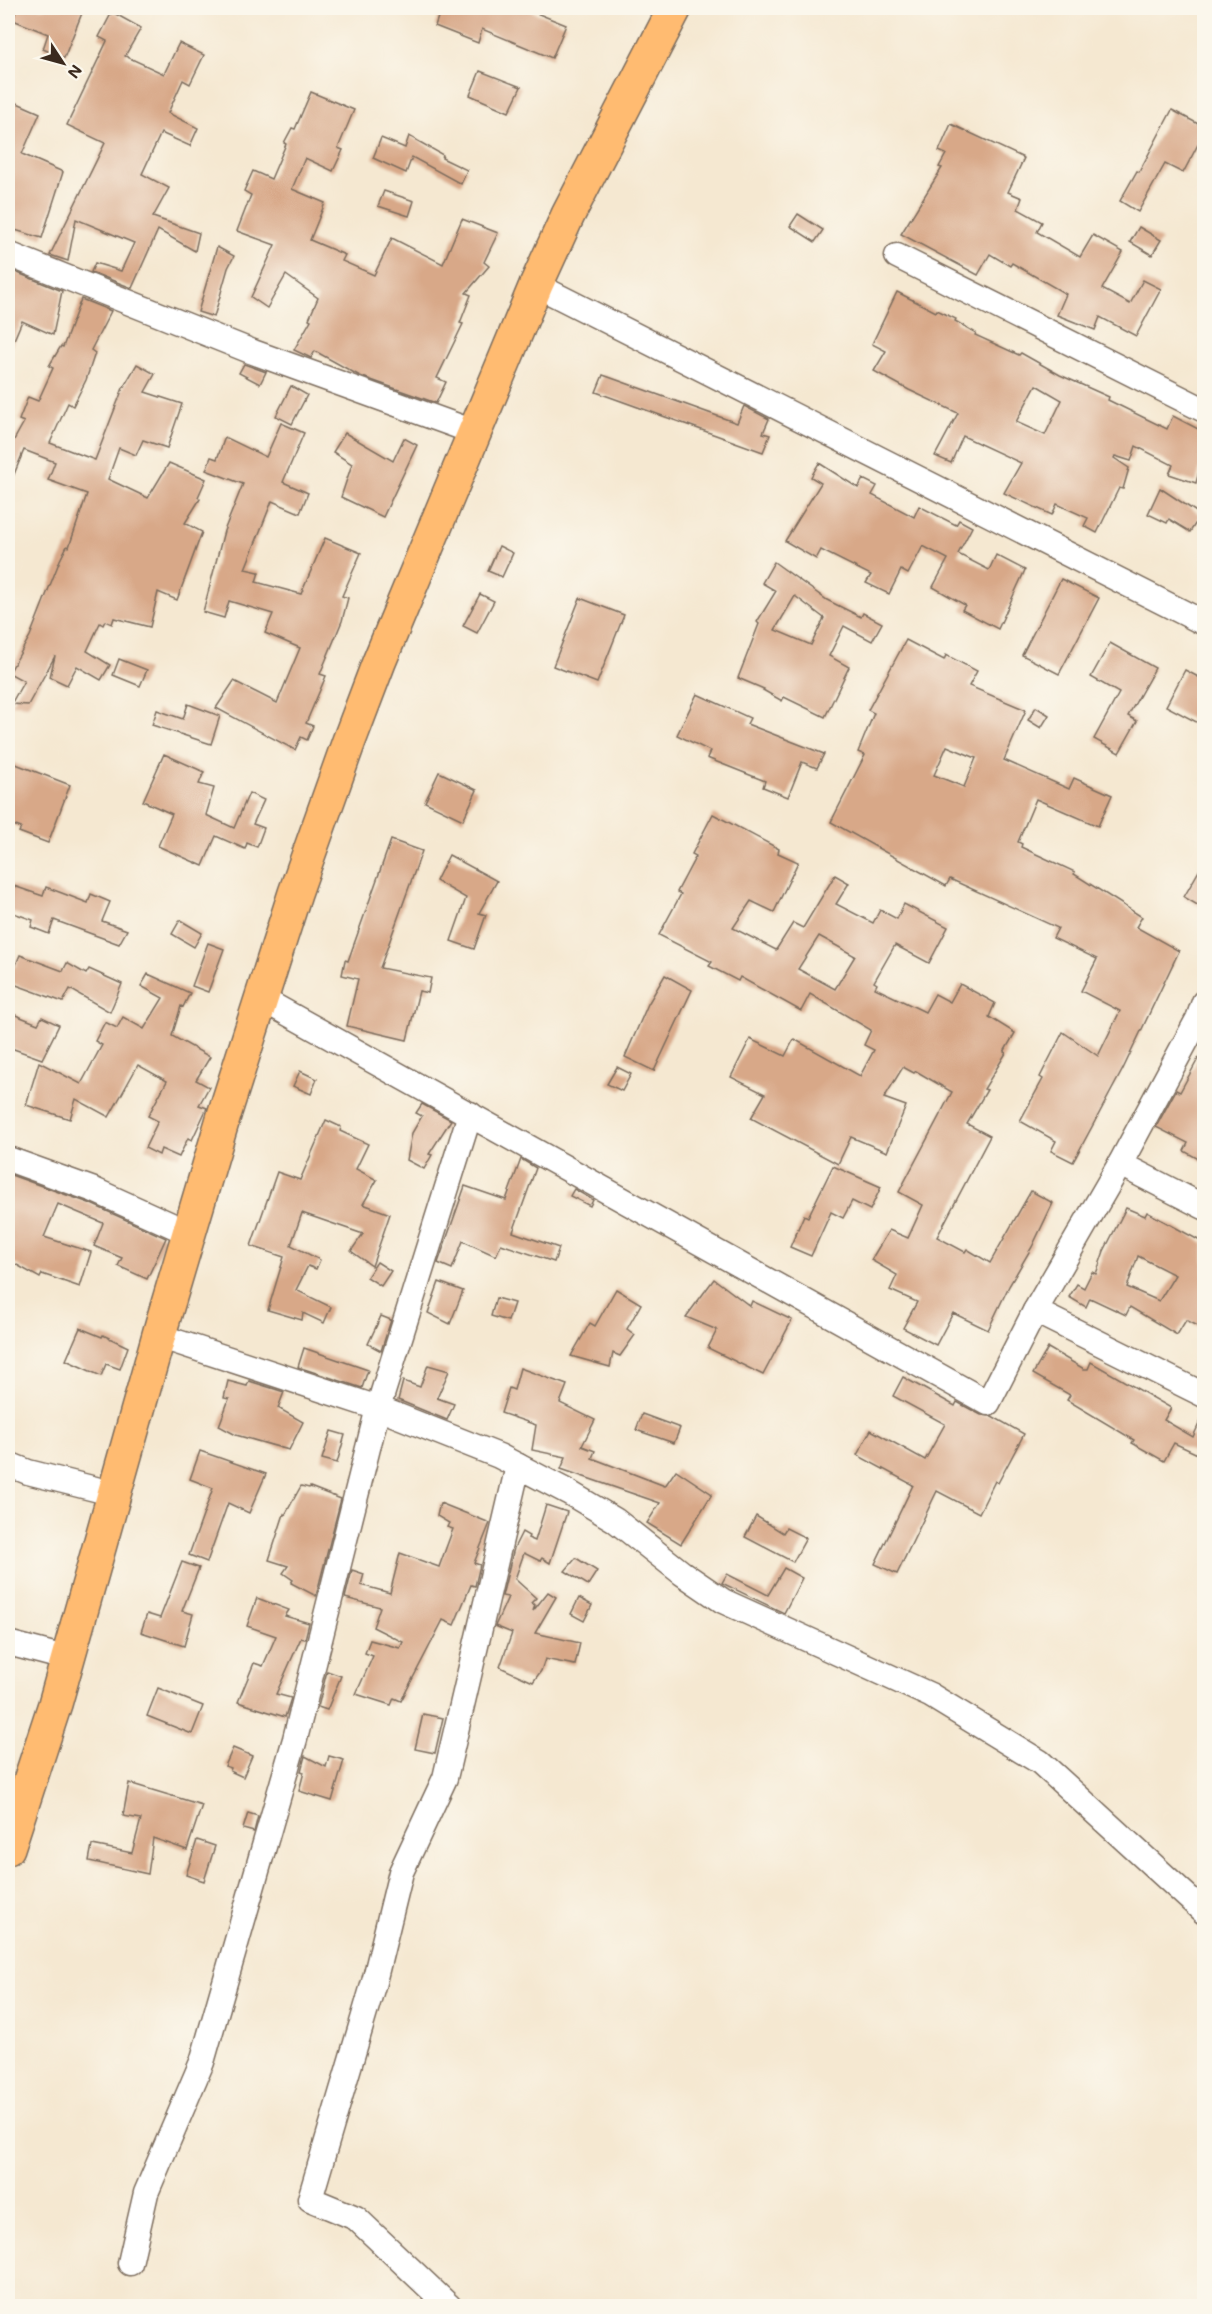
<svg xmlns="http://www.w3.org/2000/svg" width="1212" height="2314" viewBox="0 0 1212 2314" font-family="Mali,sans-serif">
  <rect width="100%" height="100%" fill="#fbf7ec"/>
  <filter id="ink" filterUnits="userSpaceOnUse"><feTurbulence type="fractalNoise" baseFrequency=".0167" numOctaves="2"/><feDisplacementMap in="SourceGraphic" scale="12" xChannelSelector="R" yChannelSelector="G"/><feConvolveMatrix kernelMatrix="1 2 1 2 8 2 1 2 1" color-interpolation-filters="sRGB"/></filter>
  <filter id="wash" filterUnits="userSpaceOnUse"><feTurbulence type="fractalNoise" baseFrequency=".008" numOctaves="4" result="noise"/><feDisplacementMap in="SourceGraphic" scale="24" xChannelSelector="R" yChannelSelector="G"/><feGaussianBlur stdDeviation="1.35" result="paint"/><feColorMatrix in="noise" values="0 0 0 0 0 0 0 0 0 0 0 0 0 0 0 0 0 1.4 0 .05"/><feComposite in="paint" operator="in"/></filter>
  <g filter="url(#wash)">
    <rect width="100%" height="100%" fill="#f5e8d1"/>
    <g id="blocks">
      <g fill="#d8a888" fill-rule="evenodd">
        <polygon points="17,8 84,8 64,58 43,49 48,34 13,20"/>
        <polygon points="441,8 524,8 566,25 552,58 482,29 478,43 435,26"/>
        <polygon points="112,12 141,28 125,56 164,74 179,43 204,55 190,84 183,80 168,113 198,128 190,146 161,133 142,174 169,188 153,217 199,233 195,251 158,230 132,288 91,272 95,263 121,271 134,243 76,219 68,261 50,255 105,143 67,125 107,41 99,37"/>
        <polygon points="480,71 521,87 509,112 470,95"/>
        <polygon points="311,92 354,110 338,148 343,150 333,171 305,158 292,189 325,203 310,240 345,255 342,261 374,275 392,238 443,264 462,219 498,233 484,262 489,266 466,293 471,295 460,323 463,324 437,378 446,382 436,403 360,376 315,351 311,358 294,350 311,320 309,319 318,298 286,275 267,308 251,297 275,245 237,231 251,195 244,191 253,171 271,179 286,144 284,143 292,128 295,129"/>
        <polygon points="8,99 40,113 22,154 63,172 42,238 8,228"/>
        <polygon points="1172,110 1204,127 1204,133 1183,173 1165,164 1138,212 1120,201 1137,171 1139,172"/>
        <polygon points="951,124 1024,158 1008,192 1022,198 1018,209 1042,222 1037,232 1080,257 1093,235 1123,252 1102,289 1130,304 1143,280 1161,289 1136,336 1100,317 1095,330 1057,315 1066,294 1012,263 1010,266 990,254 978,275 901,234 942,168 939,167 946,154 939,151"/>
        <polygon points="409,136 443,155 442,158 467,170 461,184 412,157 406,173 373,158 381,138 405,148"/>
        <polygon points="384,191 414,201 409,216 378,206"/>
        <polygon points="798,214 823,230 815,242 790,226"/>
        <polygon points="1139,227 1161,240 1152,255 1130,242"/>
        <polygon points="217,247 234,256 228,268 214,317 198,312"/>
        <polygon points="8,269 62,291 53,335 22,321 8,354"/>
        <path d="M897,292l39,20 1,-2 19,9 -1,2 21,12 -1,2 44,20 2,-2 39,22 49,22 -1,3 59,29 6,-13 31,16v21l-8,30 -27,-9 4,-9 -37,-19 -5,15 -16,-5 -1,2 15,10 -6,21 -4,-1 -22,45 -13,-7 4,-8 -31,-14 -5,11 -48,-22 17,-30 -58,-27 -12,27 -16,-7 23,-43 -49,-23 -35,-19 12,-20 -14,-7zM1036,385l26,15 -17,35 -29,-13z"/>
        <polygon points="81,299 111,311 91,350 95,353 86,380 73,406 68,403 50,443 95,460 123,388 137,364 155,374 145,392 182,404 167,448 143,440 136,455 119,448 108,479 148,498 169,463 206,479 198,497 200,499 185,523 202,532 177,600 158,592 150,627 114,618 112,624 105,621 103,625 100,623 87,651 110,665 101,680 77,666 67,685 50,677 55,656 28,705 11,704 24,681 9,673 30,636 60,560 67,546 69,547 87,494 48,480 55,462 24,450 8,489 8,451 24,422 19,420 28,397 38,401 53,368 49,366 61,346 63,347"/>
        <polygon points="244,364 266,372 260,384 239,373"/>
        <polygon points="603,375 737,423 744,406 769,419 763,433 770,435 763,452 596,392"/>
        <polygon points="291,386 307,395 292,424 276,416"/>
        <polygon points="281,423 304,433 283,482 308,493 300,513 272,501 245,569 259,572 256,582 301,594 325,538 361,553 342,596 348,598 342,621 320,674 326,676 306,723 313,726 307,740 301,737 295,750 216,708 234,681 277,703 300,648 265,633 273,614 229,601 224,618 203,612 224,531 243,484 206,470 211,457 217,459 225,437 266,457"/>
        <polygon points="345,433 393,461 404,438 417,445 383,517 341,497 352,464 333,452"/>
        <polygon points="819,463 858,488 863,479 877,486 872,495 914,517 919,506 956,525 959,520 972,527 958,554 989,570 996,555 1025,570 998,629 962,610 965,605 933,587 948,559 923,546 908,574 901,570 889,594 866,583 871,575 821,550 816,559 785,541 821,483 811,477"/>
        <polygon points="1160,488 1201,515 1190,532 1169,519 1167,523 1148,514"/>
        <polygon points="499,546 513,553 502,577 488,571"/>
        <path d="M774,562l53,38 34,17 2,-4 19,10 -10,18 -28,-15 -15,30 20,11 -24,50 -41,-20 -2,4 -19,-11 1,-1 -26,-11 21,-54 -2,-2 19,-31 -14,-8zM795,596l29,22 -13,27 -36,-15z"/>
        <polygon points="1061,579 1099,598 1059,674 1022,655"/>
        <polygon points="480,594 494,601 477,633 463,626"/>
        <polygon points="580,598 624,615 597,683 553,666"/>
        <path d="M906,640l38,20 2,-5 31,16 -8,15 57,24 -22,50 65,29 5,-11 38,17 -14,31 -62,-27 -18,43 4,2 -1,3 54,25 -1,2 68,43 -6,10 43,24 -56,118 -50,93 -22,-11 5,-10 -36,-20 23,-42 -3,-2 23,-45 35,24 22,-45 -39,-20 16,-32 -44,-21 5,-10 -108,-49 -4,7 -115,-64 34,-67 -7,-3 16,-39 -6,-3zM947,746l29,12 -12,29 -30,-12z"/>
        <polygon points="1110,643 1155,668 1128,716 1137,721 1119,753 1094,739 1119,693 1091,677"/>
        <polygon points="119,659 147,670 140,686 113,675"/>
        <polygon points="1185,670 1204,680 1204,726 1166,706"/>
        <polygon points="697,694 750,718 747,724 824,754 817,768 802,762 788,797 763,787 765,781 707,758 710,751 677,735"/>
        <polygon points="188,704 220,716 211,744 152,725 157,710 183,719"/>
        <polygon points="1036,707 1049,715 1041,728 1028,720"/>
        <polygon points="164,754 204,772 199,784 214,788 206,815 234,828 249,793 264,800 253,824 264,828 257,847 247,843 245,849 216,836 203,866 158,846 172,814 143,801"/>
        <polygon points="8,761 70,785 48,843 19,832 21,828 8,823"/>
        <polygon points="439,772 477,790 463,820 425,802"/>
        <path d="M713,814l66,35 -1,4 20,9 -24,50 -23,-11 -18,27 43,22 17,-27 10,5 32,-53 14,8 -13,21 37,19 7,-13 17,9 7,-15 44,23 -19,36 -34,-18 -21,37 3,2 -2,4 50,24 10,-18 15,8 10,-18 35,19 -6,14 26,16 -11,19 2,1 -22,36 3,1 -20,34 23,12 -53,101 28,15 2,-3 23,14 41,-72 22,12 -21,44 -23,39 -21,44 -35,-17 -17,32 -33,-17 14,-26 -27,-12 7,-15 -26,-15 18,-30 19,8 15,-33 -24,-13 53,-100 -36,-21 -2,2 -11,-6 -19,31 22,8 -19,46 -36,-15 -13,27 -87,-46 14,-24 -34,-17 19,-38 35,17 9,-17 66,37 14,-26 -10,-5 7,-15 -61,-36 -9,17 -61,-34 -2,4 -29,-15 3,-4 -53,-27 22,-41 -4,-2 19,-36 -4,-2zM819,936l36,20 -20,33 -37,-20z"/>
        <polygon points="391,840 422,851 380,968 431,978 428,993 419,991 407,1040 347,1026 358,979 342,975 345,960 348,961"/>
        <polygon points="449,855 497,881 479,913 486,915 474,949 451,941 466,898 436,881"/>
        <polygon points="1204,862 1204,909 1184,897"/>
        <polygon points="8,884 43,896 46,887 88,903 91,894 110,902 102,921 127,930 119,944 54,920 49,934 31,927 33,920 8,911"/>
        <polygon points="180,920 202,933 194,947 172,934"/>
        <polygon points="208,943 224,949 208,992 192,986"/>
        <polygon points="20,955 63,971 67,963 86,974 89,969 122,984 110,1012 70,989 63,1002 8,982 8,964 15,967"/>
        <polygon points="148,974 190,993 183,1007 181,1006 172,1036 210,1057 196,1080 209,1087 199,1105 207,1108 206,1110 192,1140 188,1138 179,1157 161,1149 159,1155 145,1148 158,1121 148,1116 167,1081 138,1065 109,1117 76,1099 70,1119 26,1105 39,1062 81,1084 102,1045 95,1041 105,1022 117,1028 123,1017 144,1029 163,998 141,986"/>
        <polygon points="665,975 692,990 654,1071 625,1057 648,1004"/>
        <polygon points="8,1012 38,1024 42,1017 59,1025 42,1059 8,1047"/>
        <polygon points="1204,1048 1204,1162 1184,1151 1188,1143 1156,1127 1176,1090 1180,1092"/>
        <polygon points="617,1067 631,1074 622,1091 607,1084"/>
        <polygon points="300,1071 317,1079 311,1094 293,1086"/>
        <polygon points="422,1104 451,1120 429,1154 432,1155 424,1169 407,1160 412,1133 422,1116 416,1113"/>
        <polygon points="326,1120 341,1127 340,1131 368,1144 356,1169 377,1180 363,1204 390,1214 372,1266 351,1251 363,1234 302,1213 291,1245 320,1260 316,1269 308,1266 296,1290 331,1307 324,1323 303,1313 302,1320 268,1310 284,1257 251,1246 277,1172 300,1180"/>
        <polygon points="521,1159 536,1168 513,1232 559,1248 554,1262 501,1244 496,1256 463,1241 452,1269 438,1263 465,1186 506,1200"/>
        <polygon points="833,1166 881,1187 870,1210 852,1201 843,1218 831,1212 811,1256 790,1247 804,1215 808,1217"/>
        <polygon points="8,1174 89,1203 166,1238 147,1279 118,1266 122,1258 94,1246 103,1223 58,1204 44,1237 91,1252 80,1287 42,1274 40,1278 8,1260"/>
        <polygon points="574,1189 593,1200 590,1206 570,1196"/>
        <path d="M1126,1208l19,8 2,-4 57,31v86l-18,-9 -9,15 -47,-28 -4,8 -36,-17 -4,9 -17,-10 8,-13 7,4 8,-16 4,2 8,-23zM1138,1256l37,19 -16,26 -32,-14z"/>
        <polygon points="377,1262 391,1271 381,1286 367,1277"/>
        <polygon points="714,1279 750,1306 752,1301 792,1320 763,1375 708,1348 717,1330 686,1317"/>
        <polygon points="439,1282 463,1291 450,1324 428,1313"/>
        <polygon points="616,1289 641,1304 627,1329 635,1335 620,1356 613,1353 610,1367 571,1356 590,1323 595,1326"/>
        <polygon points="496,1298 514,1303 508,1321 491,1316"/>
        <polygon points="381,1316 391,1320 381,1351 368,1344"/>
        <polygon points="80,1328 102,1337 103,1335 128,1347 120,1369 106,1364 101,1376 66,1360"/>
        <polygon points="304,1348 368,1370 362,1388 298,1367"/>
        <polygon points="1048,1348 1084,1369 1088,1369 1091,1362 1171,1408 1164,1420 1193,1437 1204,1413 1204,1457 1174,1443 1164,1461 1132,1443 1134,1440 1067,1400 1070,1395 1033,1374"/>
        <polygon points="428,1365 449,1371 437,1398 454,1404 447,1420 398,1400 403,1381 420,1387"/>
        <polygon points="520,1368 567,1385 560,1403 595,1420 582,1446 595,1451 592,1458 665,1486 676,1470 712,1494 681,1544 647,1523 660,1503 561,1469 566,1457 532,1450 536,1425 501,1413 509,1388 514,1390"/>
        <polygon points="903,1377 955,1406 957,1402 981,1415 992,1416 1024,1434 998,1483 995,1481 979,1513 937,1491 897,1574 875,1564 913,1485 857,1455 871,1430 925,1460 945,1424 893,1396"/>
        <polygon points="228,1381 247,1386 249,1381 284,1392 278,1408 303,1422 289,1450 236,1435 219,1426 229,1399 224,1398"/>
        <polygon points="642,1414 680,1428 674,1443 636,1430"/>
        <polygon points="331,1431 345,1435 337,1463 322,1459"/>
        <polygon points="200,1451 266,1474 249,1513 228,1503 207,1562 189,1555 213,1488 190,1479"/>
        <polygon points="301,1486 309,1488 310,1487 341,1499 316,1596 291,1583 293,1580 283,1573 288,1566 269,1560 284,1514 285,1515"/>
        <polygon points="440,1503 490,1523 474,1563 480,1565 475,1586 471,1585 454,1625 443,1620 401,1701 394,1698 391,1705 356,1694 373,1656 365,1653 370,1640 400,1648 403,1642 373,1627 380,1607 345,1598 352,1570 364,1574 361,1585 390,1593 400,1553 439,1567 453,1529 447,1527 449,1523 437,1516"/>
        <polygon points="546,1505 567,1512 550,1563 542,1558 540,1561 524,1553 515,1579 536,1598 531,1603 535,1605 533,1611 548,1592 556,1597 535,1633 580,1643 575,1665 545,1659 541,1671 533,1682 500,1667 512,1633 495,1626 508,1597 502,1596 514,1548 522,1532 529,1536 528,1538 535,1541"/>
        <polygon points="756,1516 783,1533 786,1528 806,1538 793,1562 745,1537"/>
        <polygon points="576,1558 597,1571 588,1585 565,1571"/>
        <polygon points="182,1562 199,1568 182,1611 193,1614 184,1646 141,1632 147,1614 160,1618"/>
        <polygon points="784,1568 802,1578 784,1613 722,1583 727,1574 768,1595"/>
        <polygon points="257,1598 289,1610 285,1616 309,1623 305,1639 301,1638 276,1694 291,1698 285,1717 238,1702 254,1663 263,1666 276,1636 247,1626"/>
        <polygon points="579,1598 592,1605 584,1621 571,1614"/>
        <polygon points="327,1671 341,1676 327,1710 318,1707"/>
        <polygon points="158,1688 203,1706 192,1734 147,1716"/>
        <polygon points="423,1714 443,1718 435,1753 415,1749"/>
        <polygon points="233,1748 252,1756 243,1777 230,1771 231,1768 225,1766"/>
        <polygon points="305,1756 326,1767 329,1756 344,1760 332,1801 299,1791 304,1772 301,1771"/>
        <polygon points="129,1783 202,1805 187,1850 153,1838 148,1874 89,1861 92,1845 132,1853 141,1819 123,1816"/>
        <polygon points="248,1813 258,1816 254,1832 243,1829"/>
        <polygon points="197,1840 215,1846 204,1881 186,1875"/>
      </g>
    </g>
  </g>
  <g filter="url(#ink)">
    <use href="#blocks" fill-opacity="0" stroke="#7c6c5d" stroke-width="1.5"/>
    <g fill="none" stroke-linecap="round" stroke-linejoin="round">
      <g stroke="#7c6c5d" stroke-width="27">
        <g id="minor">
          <polyline points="8,254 253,352 474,432"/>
          <polyline points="897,256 1204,410"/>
          <polyline points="536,285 1204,623"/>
          <polyline points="260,998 988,1403 1035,1311 1120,1164 1198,1019 1204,1002"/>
          <polyline points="8,1159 94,1190 189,1233"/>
          <polyline points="1120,1164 1204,1207"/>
          <polyline points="1035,1311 1204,1395"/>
          <polyline points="159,1336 378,1408 499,1456 568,1492 615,1520 682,1573 723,1601 930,1695 1040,1762 1204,1912"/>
          <polyline points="8,1464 28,1472 115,1494"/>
          <polyline points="8,1643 69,1659"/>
          <polyline points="130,2263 146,2193 202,2062 295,1739 378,1408 470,1114"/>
          <polyline points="449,2306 356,2218 310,2199 374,1982 401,1872 445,1778 518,1466"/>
        </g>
      </g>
      <g stroke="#7c6c5d" stroke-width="36">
        <polyline id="highway" points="8,1848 55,1704 162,1324 225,1112 295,893 349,741 379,662 536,285 568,215 675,8"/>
      </g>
      <use href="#minor" stroke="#fff" stroke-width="24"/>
      <use href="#highway" stroke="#ffbb71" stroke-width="33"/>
    </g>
  </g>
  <rect width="1212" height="2314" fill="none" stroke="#fbf7ec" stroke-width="30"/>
  <g transform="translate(63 63) rotate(126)" stroke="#fbf7ec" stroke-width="4.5" paint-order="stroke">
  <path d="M0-4.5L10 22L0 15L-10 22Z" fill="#3b2a1e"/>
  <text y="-9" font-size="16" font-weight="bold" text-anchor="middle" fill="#3b2a1e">N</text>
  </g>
</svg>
